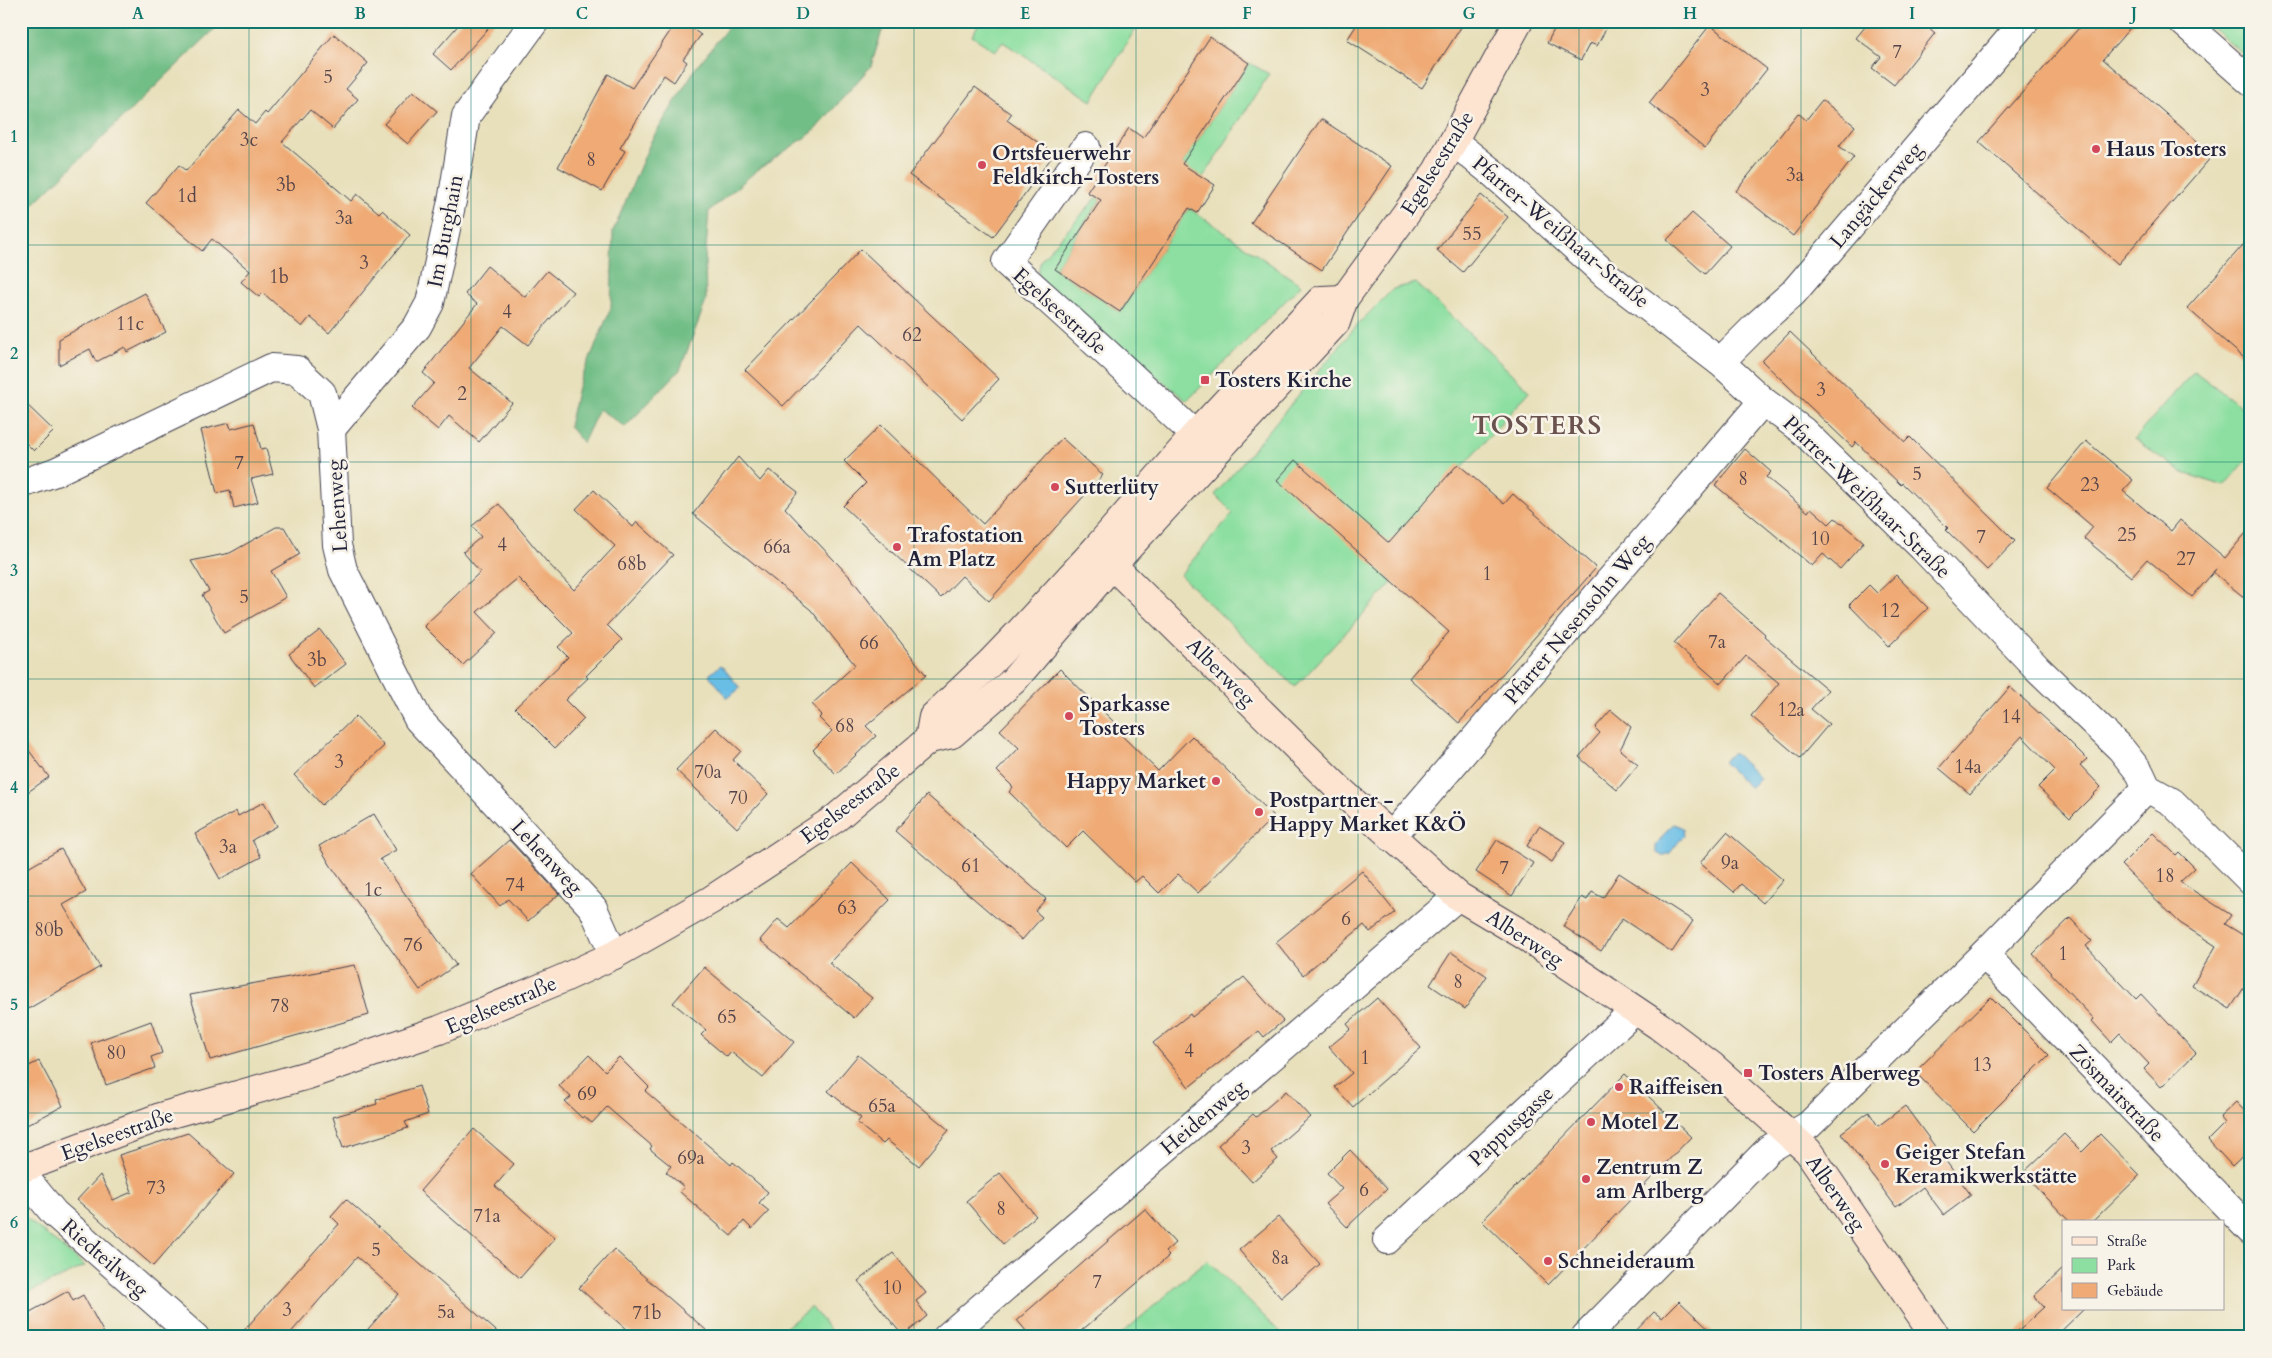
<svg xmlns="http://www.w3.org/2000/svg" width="2272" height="1358" viewBox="0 0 2272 1358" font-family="Cardo,serif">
  <rect width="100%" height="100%" fill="#f7f3e8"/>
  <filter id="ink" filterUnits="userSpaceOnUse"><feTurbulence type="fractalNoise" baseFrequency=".02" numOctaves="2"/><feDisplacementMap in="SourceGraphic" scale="10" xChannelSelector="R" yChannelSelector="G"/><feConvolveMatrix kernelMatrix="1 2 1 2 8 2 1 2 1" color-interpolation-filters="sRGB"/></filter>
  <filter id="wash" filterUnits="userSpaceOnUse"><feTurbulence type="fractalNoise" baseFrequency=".0096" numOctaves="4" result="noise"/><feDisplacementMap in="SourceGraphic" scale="20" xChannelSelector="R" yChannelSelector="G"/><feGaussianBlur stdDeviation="1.12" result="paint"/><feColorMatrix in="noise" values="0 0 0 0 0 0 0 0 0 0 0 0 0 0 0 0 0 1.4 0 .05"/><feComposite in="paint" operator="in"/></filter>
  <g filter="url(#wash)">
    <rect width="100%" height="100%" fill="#e8e0bb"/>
    <g fill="#8cdfa0" stroke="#57806e">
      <polygon points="980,21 1140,21 1092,101 1003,42 995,51 972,36"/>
      <polygon points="2204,21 2251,21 2251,61"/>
      <polygon points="1249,63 1269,74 1203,178 1182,164"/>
      <polygon points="1097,197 1100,200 1055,269 1120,312 1189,208 1301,285 1187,401 1040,283 1038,272 1041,260"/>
      <polygon points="1416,283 1530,391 1376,564 1392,583 1295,687 1180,575 1233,513 1215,495 1358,324 1393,289"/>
      <polygon points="2194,371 2251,414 2251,455 2225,486 2183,473 2134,439"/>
      <polygon points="21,1214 85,1266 21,1296"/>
      <polygon points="1207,1260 1285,1337 1118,1337"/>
      <polygon points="811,1307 836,1337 774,1337"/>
    </g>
    <g fill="#71be86" stroke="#4a7060">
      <polygon points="21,21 223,21 21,216"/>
      <polygon points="733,21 885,21 871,66 813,132 756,171 709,211 705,262 706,301 680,370 625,427 599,409 583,443 569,426 578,387 611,308 613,231 651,141 695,69"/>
    </g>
    <g fill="#69bee6" stroke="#467090">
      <polygon points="721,665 740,688 728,698 709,675"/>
      <polygon points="1733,752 1760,778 1750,788 1723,762"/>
      <polygon points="1674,824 1683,828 1684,835 1670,853 1662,856 1656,852 1656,846 1669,828"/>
    </g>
    <g id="blocks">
      <g fill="#efaa75">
        <polygon points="462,21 495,21 451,70 433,54"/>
        <polygon points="677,21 681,21 701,35 683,59 687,62 674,82 664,75 620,148 625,151 602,191 558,167 608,74 632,88"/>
        <polygon points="1359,21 1465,21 1422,88 1347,40"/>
        <polygon points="1552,21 1610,21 1597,46 1590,43 1581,60 1547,43 1557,24"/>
        <polygon points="1870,21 1921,21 1935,33 1894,85 1872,68 1881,57 1856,38"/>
        <polygon points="2085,21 2136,21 2103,59 2213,155 2118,264 1979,142"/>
        <polygon points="1710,25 1767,69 1705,148 1649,103"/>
        <polygon points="334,34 368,63 346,89 358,99 333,129 310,110 282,142 351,201 357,194 379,213 382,210 410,235 329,333 310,317 302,327 263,293 259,297 241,282 250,271 212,239 202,251 146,203 179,165 186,171 239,110 255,124 265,112 267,114"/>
        <polygon points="1210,37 1249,63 1182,164 1215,185 1197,213 1189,208 1120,312 1055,269 1101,200 1087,192 1129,128 1143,138"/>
        <polygon points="975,87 1011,114 1007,120 1054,154 993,237 909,175"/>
        <polygon points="413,91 437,111 408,144 384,124"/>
        <polygon points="1822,100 1855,126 1839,146 1854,157 1793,236 1736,191 1798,113 1806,120"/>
        <polygon points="1321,119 1392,166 1322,270 1251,223"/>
        <polygon points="1481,195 1508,217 1463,272 1437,250"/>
        <polygon points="1692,213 1730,246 1705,274 1667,240"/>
        <polygon points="2251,236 2251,364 2187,308"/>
        <polygon points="861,249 999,379 962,419 861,324 783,406 745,370"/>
        <polygon points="487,266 525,297 547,271 573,292 528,345 503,326 469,368 512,403 479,442 449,416 438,430 412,408 434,383 423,373 477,304 465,294"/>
        <polygon points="145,293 166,332 127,352 125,347 96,362 90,349 59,365 59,339"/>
        <polygon points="1790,332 1905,442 1910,437 2015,541 1987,570 1946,530 1948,528 1902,483 1901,485 1856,442 1852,447 1762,361"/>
        <polygon points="21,399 54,431 34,451 21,438"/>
        <polygon points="229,423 231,429 254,423 261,449 266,448 273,474 251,479 258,502 234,508 230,490 217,493 201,430"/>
        <polygon points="881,425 983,524 1062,438 1103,475 989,601 962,576 941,598 843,506 866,483 844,461"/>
        <polygon points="2086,441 2133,480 2123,491 2171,531 2180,520 2225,558 2251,527 2251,603 2213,572 2217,568 2192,597 2147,559 2131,577 2084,538 2093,527 2047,488"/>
        <polygon points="1745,449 1771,472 1766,477 1808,512 1811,508 1829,524 1835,518 1864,542 1840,569 1823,554 1812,566 1715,485"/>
        <polygon points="738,457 760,481 769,470 798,492 785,508 851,578 926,675 866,726 876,736 836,774 813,750 832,731 819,718 822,715 812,704 855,665 811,610 693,514"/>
        <polygon points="1295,460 1389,543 1458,464 1504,504 1513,494 1596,568 1459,723 1409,678 1449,632 1277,480"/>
        <polygon points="594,490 633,527 637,522 673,555 607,625 622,640 586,676 588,678 565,700 584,719 555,748 515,708 568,657 558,647 573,633 518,578 477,612 497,633 463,665 424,626 480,572 463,552 481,537 472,526 499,504 546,561 574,590 615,546 576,509"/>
        <polygon points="276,527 284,527 300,554 271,571 286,597 224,633 202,595 209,591 191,561 230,553"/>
        <polygon points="1896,575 1928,608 1889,646 1849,605 1869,585 1877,593"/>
        <polygon points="1718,593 1765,634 1764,636 1828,690 1811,709 1829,724 1800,758 1751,716 1779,683 1746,656 1721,684 1674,643"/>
        <polygon points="320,630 346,664 314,688 289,654"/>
        <polygon points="1060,669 1118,726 1115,729 1158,771 1192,736 1274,816 1198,893 1178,874 1159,893 1142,876 1135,882 1083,831 1066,848 1009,792 1013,787 997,771 1019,748 1000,730"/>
        <polygon points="2010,687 2060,732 2087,759 2080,765 2101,787 2070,818 2038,787 2055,770 2022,736 1970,794 1939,768"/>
        <polygon points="1611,710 1631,727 1620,750 1638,765 1617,790 1579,757 1600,733 1595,728"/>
        <polygon points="356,716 384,746 322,805 294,775"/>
        <polygon points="716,728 741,751 733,760 768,794 737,828 676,770"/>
        <polygon points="21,740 49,777 21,797"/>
        <polygon points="927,795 1046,899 1035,911 1042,917 1022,940 895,831"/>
        <polygon points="264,802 277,826 252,840 261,857 220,879 195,834 236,811 238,816"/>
        <polygon points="374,814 396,850 380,859 456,965 420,990 331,866 319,846"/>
        <polygon points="1539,826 1565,842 1552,862 1527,846"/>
        <polygon points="1727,832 1783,880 1763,903 1741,884 1734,892 1700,863"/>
        <polygon points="2153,833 2176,855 2179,852 2195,868 2180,882 2231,915 2225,924 2251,940 2251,977 2230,1009 2192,986 2216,946 2180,923 2121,865"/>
        <polygon points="509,840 559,894 528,921 508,899 500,906 471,874"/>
        <polygon points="1497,840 1533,863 1512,896 1476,872"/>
        <polygon points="61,849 86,892 63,905 100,967 28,1009 21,997 21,872"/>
        <polygon points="852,863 890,900 829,963 872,998 854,1018 760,940 778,919 789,928"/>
        <polygon points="1362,871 1395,912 1370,932 1364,925 1303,975 1276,942"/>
        <polygon points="1619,873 1693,921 1672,952 1622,919 1601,951 1563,926 1582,897 1587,900 1592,892 1603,898"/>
        <polygon points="2070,918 2092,941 2086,946 2136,999 2141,994 2196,1053 2161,1087 2144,1069 2149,1064 2120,1033 2111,1042 2092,1021 2094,1019 2033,954"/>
        <polygon points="1451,952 1487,976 1465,1009 1430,985"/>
        <polygon points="355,965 369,1015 210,1060 190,995"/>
        <polygon points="704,967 794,1042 763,1078 731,1052 727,1057 701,1035 706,1030 673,1003"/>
        <polygon points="1244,977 1283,1021 1264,1037 1259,1031 1189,1087 1153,1043 1190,1014 1192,1017"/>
        <polygon points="1991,997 2049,1055 1973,1131 1915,1072"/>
        <polygon points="1377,998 1421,1048 1353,1107 1335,1087 1352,1073 1329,1047 1351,1029 1347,1024"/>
        <polygon points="151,1021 162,1053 151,1057 155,1068 106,1085 91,1043"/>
        <polygon points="589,1055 605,1071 619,1057 649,1087 645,1091 731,1165 733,1162 768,1192 759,1203 769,1211 752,1229 744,1221 731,1236 680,1192 684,1187 666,1172 671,1166 650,1149 652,1146 607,1107 592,1123 584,1116 582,1118 565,1102 571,1097 559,1086"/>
        <polygon points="858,1055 949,1130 919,1166 887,1140 883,1144 857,1123 861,1118 828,1091"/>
        <polygon points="39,1061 63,1106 21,1128 21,1070"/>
        <polygon points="1625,1074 1691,1137 1548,1285 1482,1221"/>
        <polygon points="419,1086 428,1114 405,1122 408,1128 343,1148 333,1117 377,1104 376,1100"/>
        <polygon points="1286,1091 1310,1117 1271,1151 1278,1159 1252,1182 1218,1145 1253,1114 1256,1117"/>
        <polygon points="2236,1102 2251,1118 2251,1148 2232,1166 2208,1140 2225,1123 2220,1117"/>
        <polygon points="1905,1106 1971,1195 1944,1215 1923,1187 1896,1207 1841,1133 1869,1112 1878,1126"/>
        <polygon points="474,1129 514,1164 495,1186 555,1238 520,1278 420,1191"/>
        <polygon points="188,1133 234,1174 153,1266 77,1200 100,1175 113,1200 132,1192 119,1155"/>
        <polygon points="2064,1134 2082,1152 2100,1134 2140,1175 2092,1222 2070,1222 2023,1173"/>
        <polygon points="1350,1150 1387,1189 1347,1227 1325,1204 1342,1189 1327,1173"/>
        <polygon points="1000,1173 1036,1216 1003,1244 966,1201"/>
        <polygon points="346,1199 421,1265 503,1337 361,1337 399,1294 357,1257 287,1337 238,1337 339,1224 331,1216"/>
        <polygon points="1145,1209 1175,1243 1165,1252 1169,1256 1074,1337 1031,1337 1017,1320"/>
        <polygon points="1278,1217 1320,1264 1281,1298 1239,1250"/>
        <polygon points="614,1249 639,1272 714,1337 635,1337 579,1288"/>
        <polygon points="893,1253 926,1293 916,1301 927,1316 903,1336 858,1281"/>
        <polygon points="2063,1269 2063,1309 2084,1309 2055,1337 2011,1337 2044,1307 2034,1296"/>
        <polygon points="68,1291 73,1301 83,1295 106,1337 32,1337 21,1317"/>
        <polygon points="1679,1301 1717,1337 1630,1337 1654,1312 1662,1318"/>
      </g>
    </g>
  </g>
  <g filter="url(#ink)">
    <use href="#blocks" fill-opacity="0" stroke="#403e4e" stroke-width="1"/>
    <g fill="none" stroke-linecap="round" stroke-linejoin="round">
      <g stroke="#403e4e" stroke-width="30">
        <g id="street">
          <polyline points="2182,21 2251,82"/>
          <polyline points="1454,142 1494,174 1606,275 1720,362 1763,401 1803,431 1923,548 2037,668 2121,749 2140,773 2147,788 2172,802 2251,881"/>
          <path d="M1086,147l-80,115c70,62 138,125 206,189"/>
          <polyline points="1720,362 1757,325 1793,293 2025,21"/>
          <polyline points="331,429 417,327 430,303 453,196 466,116 535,21"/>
          <polyline points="21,484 55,472 271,368 297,370 322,393 331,429 337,545 343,570 418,719 593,908 614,955"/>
          <polyline points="1391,837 1763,401"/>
          <polyline points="1984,954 2251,1231"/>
          <polyline points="21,1173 54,1213 195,1337"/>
          <polyline points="1387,1240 1634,1011"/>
          <polyline points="947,1337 1458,896"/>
          <polyline points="1585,1337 1769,1149 1809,1125 1984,954 2147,788"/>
        </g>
      </g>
      <g stroke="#403e4e" stroke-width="30">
        <g id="secondary">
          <polyline points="1096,549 1340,790 1458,896 1522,934 1659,1026 1712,1066 1808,1151 1936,1337"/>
          <polyline points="929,739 933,717 990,663 1015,637 1096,549 1195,435 1321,300 1344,299"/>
          <polyline points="21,1169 160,1117 308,1075 439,1030 562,979 614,955 711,900 836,818 929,739 952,734 1013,681 1113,564 1336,322 1344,299 1437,171 1519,21"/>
        </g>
      </g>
      <use href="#street" stroke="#fff" stroke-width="28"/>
      <use href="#secondary" stroke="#fde4d1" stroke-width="28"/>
    </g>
  </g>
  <path fill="none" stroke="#0f766e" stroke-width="1" stroke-opacity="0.55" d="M249,21v1316M471,21v1316M693,21v1316M914,21v1316M1136,21v1316M1358,21v1316M1579,21v1316M1801,21v1316M2023,21v1316M21,245h2230M21,462h2230M21,679h2230M21,896h2230M21,1113h2230"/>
  <g fill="#d1495b" stroke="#f7f3e8" stroke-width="2">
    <circle cx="2096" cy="149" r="5"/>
    <circle cx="982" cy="165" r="5"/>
    <rect x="1200" y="375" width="10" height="10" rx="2.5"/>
    <circle cx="1055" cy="487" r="5"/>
    <circle cx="897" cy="547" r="5"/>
    <circle cx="1069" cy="716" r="5"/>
    <circle cx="1216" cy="781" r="5"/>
    <circle cx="1259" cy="812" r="5"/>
    <rect x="1743" y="1068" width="10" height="10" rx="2.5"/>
    <circle cx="1619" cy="1087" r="5"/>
    <circle cx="1591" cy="1122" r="5"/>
    <circle cx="1885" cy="1164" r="5"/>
    <circle cx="1586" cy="1179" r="5"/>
    <circle cx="1548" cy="1261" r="5"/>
  </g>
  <g text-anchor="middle" stroke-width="5" stroke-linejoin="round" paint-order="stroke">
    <g font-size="19" fill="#55444a">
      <text x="1897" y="58">7</text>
      <text x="328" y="83">5</text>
      <text x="1705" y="96">3</text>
      <text x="249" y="146">3c</text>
      <text x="591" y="166">8</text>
      <text x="1795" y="181">3a</text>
      <text x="286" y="191">3b</text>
      <text x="187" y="202">1d</text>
      <text x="344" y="224">3a</text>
      <text x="1472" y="240">55</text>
      <text x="364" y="269">3</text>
      <text x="279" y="283">1b</text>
      <text x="507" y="318">4</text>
      <text x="130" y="330">11c</text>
      <text x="912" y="341">62</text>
      <text x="1821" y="396">3</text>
      <text x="462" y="400">2</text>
      <text x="239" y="469">7</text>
      <text x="1917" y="480">5</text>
      <text x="1743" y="485">8</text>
      <text x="2090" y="491">23</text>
      <text x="2127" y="541">25</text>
      <text x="1981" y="543">7</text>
      <text x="1820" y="545">10</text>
      <text x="502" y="551">4</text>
      <text x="777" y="553">66a</text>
      <text x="2186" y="565">27</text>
      <text x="632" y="570">68b</text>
      <text x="1487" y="580">1</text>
      <text x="244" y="603">5</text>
      <text x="1890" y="617">12</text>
      <text x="1717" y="648">7a</text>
      <text x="869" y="649">66</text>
      <text x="317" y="666">3b</text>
      <text x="1791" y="716">12a</text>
      <text x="2011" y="723">14</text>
      <text x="845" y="732">68</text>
      <text x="339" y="768">3</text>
      <text x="1968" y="773">14a</text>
      <text x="708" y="778">70a</text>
      <text x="738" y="804">70</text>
      <text x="228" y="853">3a</text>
      <text x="1730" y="869">9a</text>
      <text x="971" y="872">61</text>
      <text x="1504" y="874">7</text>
      <text x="2165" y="882">18</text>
      <text x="515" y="891">74</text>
      <text x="373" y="896">1c</text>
      <text x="847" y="914">63</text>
      <text x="1346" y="925">6</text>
      <text x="49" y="936">80b</text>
      <text x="413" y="951">76</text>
      <text x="2063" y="960">1</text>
      <text x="1458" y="988">8</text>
      <text x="280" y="1012">78</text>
      <text x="727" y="1023">65</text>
      <text x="1189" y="1057">4</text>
      <text x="116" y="1059">80</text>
      <text x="1365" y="1064">1</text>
      <text x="1982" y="1071">13</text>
      <text x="587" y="1100">69</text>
      <text x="882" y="1112">65a</text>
      <text x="1246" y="1154">3</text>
      <text x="691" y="1164">69a</text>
      <text x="156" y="1194">73</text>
      <text x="1364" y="1196">6</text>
      <text x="1001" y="1215">8</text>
      <text x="487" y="1222">71a</text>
      <text x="376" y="1256">5</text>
      <text x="1280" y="1264">8a</text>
      <text x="1097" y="1288">7</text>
      <text x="892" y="1294">10</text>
      <text x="287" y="1316">3</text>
      <text x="446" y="1318">5a</text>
      <text x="647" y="1319">71b</text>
    </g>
    <g font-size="21" font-weight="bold" fill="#22223b" stroke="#f7f3e8" text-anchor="start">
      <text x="2106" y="156">Haus Tosters</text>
      <text x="992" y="160">Ortsfeuerwehr<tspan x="992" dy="24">Feldkirch-Tosters</tspan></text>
      <text x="1215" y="387">Tosters Kirche</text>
      <text x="1065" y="494">Sutterlüty</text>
      <text x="907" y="542">Trafostation<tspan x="907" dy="24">Am Platz</tspan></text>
      <text x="1079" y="711">Sparkasse<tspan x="1079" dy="24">Tosters</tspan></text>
      <text x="1206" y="788" text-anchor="end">Happy Market</text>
      <text x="1269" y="807">Postpartner -<tspan x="1269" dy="24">Happy Market K&amp;Ö</tspan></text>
      <text x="1758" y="1080">Tosters Alberweg</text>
      <text x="1629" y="1094">Raiffeisen</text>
      <text x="1601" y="1129">Motel Z</text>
      <text x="1895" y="1159">Geiger Stefan<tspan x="1895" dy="24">Keramikwerkstätte</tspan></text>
      <text x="1596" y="1174">Zentrum Z<tspan x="1596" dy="24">am Arlberg</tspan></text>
      <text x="1558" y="1268">Schneideraum</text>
    </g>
    <g font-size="21" fill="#22223b" stroke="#f7f3e8">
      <text transform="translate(1437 163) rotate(-58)" y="7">Egelseestraße</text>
      <text transform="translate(1876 195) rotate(-50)" y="7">Langäckerweg</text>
      <text transform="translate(445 231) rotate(-79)" y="7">Im Burghain</text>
      <text transform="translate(1561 232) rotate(40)" y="7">Pfarrer-Weißhaar-Straße</text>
      <text transform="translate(1060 311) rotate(42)" y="7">Egelseestraße</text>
      <text transform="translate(1867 497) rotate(44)" y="7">Pfarrer-Weißhaar-Straße</text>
      <text transform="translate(337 506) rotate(-94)" y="7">Lehenweg</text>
      <text transform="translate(1577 619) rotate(-50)" y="7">Pfarrer Nesensohn Weg</text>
      <text transform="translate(1221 672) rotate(45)" y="7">Alberweg</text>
      <text transform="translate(850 803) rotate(-37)" y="7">Egelseestraße</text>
      <text transform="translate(547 857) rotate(47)" y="7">Lehenweg</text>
      <text transform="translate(1525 938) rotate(33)" y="7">Alberweg</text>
      <text transform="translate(501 1005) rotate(-23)" y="7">Egelseestraße</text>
      <text transform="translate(2117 1093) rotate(46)" y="7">Zösmairstraße</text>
      <text transform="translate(1203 1117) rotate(-40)" y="7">Heidenweg</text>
      <text transform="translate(1511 1126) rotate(-43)" y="7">Pappusgasse</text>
      <text transform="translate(117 1134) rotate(-20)" y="7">Egelseestraße</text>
      <text transform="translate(1836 1193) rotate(55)" y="7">Alberweg</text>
      <text transform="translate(105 1258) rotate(41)" y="7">Riedteilweg</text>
    </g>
    <g font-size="26" font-weight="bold" letter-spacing="1" fill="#6a524f" stroke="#f7f3e8">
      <text x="1537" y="434">TOSTERS</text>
    </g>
  </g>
  <rect width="2272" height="1358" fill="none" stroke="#f7f3e8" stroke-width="55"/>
  <rect x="2062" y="1220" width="162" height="90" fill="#f7f3e8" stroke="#a29fa3"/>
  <rect x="2072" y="1237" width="25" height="8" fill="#fde4d1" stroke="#a29fa3"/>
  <text x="2107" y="1246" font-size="15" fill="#22223b">Straße</text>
  <rect x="2072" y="1258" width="25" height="15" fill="#8cdfa0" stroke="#a29fa3"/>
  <text x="2107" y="1270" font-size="15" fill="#22223b">Park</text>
  <rect x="2072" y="1283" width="25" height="15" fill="#efaa75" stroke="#a29fa3"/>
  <text x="2107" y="1296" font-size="15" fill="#22223b">Gebäude</text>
  <rect x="28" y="28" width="2216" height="1302" fill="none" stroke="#0f766e" stroke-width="2"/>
  <g font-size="16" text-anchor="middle" font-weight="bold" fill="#0f766e">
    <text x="138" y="19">A</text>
    <text x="360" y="19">B</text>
    <text x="582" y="19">C</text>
    <text x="803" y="19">D</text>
    <text x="1025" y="19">E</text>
    <text x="1247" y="19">F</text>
    <text x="1469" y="19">G</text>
    <text x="1690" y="19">H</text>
    <text x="1912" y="19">I</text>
    <text x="2134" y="19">J</text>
    <text x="14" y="142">1</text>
    <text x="14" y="359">2</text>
    <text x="14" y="576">3</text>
    <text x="14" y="793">4</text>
    <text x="14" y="1010">5</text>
    <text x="14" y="1228">6</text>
  </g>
</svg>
